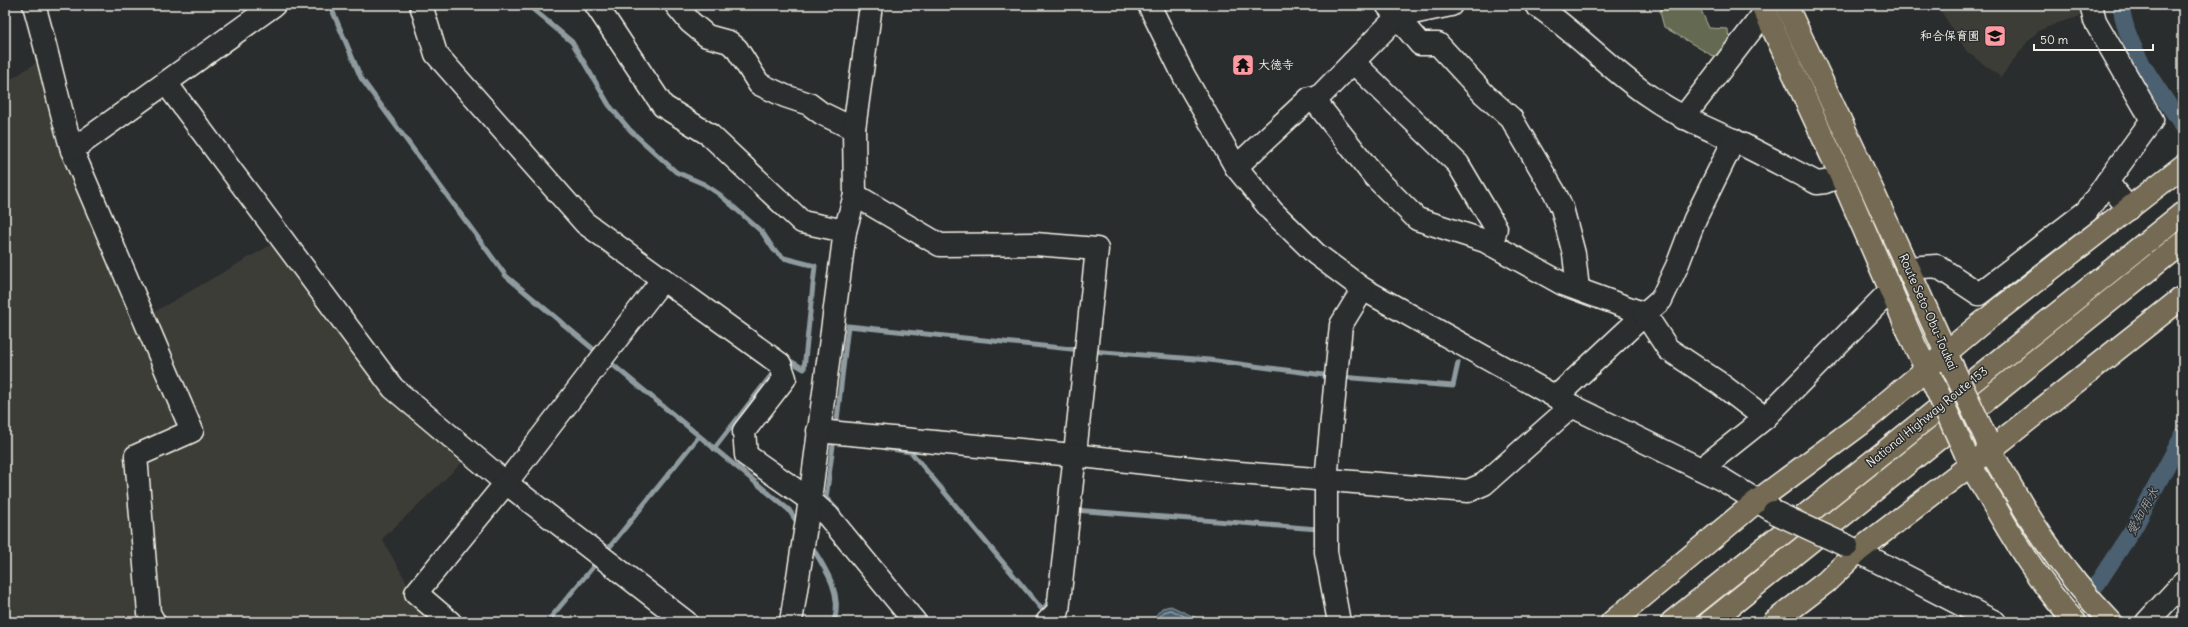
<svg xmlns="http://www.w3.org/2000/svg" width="2188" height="627" viewBox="0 0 2188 627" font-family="Delius,'Klee One',sans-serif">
  <rect width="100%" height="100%" fill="#2a2d2e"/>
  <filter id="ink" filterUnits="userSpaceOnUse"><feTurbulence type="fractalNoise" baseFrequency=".025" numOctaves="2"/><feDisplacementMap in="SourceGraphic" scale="8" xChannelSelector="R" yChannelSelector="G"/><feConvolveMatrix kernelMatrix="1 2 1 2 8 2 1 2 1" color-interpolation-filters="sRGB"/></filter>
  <g filter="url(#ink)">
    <g fill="#3e3c39">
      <polygon points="1937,5 2084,5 2087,14 2058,23 2038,31 2028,41 2001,77 1967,52"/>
      <polygon points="44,58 142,319 276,242 465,460 382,539 429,622 5,622 5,83"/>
    </g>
    <polygon fill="#636b51" stroke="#acae9c" points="1662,5 1703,5 1701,10 1709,28 1728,29 1729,44 1716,58 1664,27 1660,12"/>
    <polygon fill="#4b616f" stroke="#8f9b9f" points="1171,606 1205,622 1150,622 1162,608"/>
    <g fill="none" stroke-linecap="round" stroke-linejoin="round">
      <polyline stroke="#b0b7b8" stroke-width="1" points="1156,622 1164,612 1171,610 1197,622"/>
      <g stroke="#8f9b9f" stroke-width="5">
        <polyline points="330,5 361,78 506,276 599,354"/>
        <polyline points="528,5 572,42 609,105 630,130 676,172 704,184 719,194 762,232 774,250 784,258 815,266 804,369 785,358"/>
        <polyline points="1090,351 1209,360 1331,376"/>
        <polyline points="607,360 789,510 799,525"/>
        <polyline points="1341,377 1453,386 1458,363"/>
        <polyline points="836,428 848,326 1081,350"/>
        <polyline points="834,438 826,498 838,511"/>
        <polyline points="885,448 911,452 1045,613"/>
        <polyline points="714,449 776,369"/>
        <polyline points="1074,510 1318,529"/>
        <path d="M810,544c15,24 33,49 24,78"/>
        <polyline points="604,554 699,436"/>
        <polyline points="1043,611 1049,600"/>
        <polyline points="547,622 598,561"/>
      </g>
      <g stroke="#4b616f" stroke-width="17">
        <path d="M2121,5c5,45 38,84 62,121"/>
        <polyline points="2097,584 2135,526 2183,435"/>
      </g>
      <g stroke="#f4f1e8" stroke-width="25">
        <g id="minor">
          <path d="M34,5c14,48 24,97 38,145l120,281 -56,25 13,157 5,9"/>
          <polyline points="421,5 436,54 585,223 780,364 785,378 744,431 746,455 810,500 828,516 915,622"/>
          <polyline points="596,5 663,106 710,135 802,222 845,231"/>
          <polyline points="676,5 690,22 707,36 729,42 737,49 759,84 785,96 809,104 821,113 854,129"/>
          <polyline points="1149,5 1184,76 1236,167 1272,211 1316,254 1363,289 1572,406 1723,480 1772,510"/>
          <polyline points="1387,5 1420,44 1438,44 1484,94 1511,118 1555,193 1562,208 1574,254 1578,289"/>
          <path d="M1536,5c40,27 73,64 113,91 27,19 55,31 84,44 28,13 56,29 84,43l8,-1 16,-6"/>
          <polyline points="2091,5 2095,21 2152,120 2107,182 2129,209"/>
          <polyline points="1353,62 1458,164 1496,228 1492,245"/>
          <polyline points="166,83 393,388 506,483 686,622"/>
          <polyline points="1315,101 1374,176 1417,219 1485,241 1563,284 1645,314 1557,396"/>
          <polyline points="1683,118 1765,12"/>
          <polyline points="1734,140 1695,219 1677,266 1661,300 1645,314 1668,349 1719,383 1765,418 1891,290"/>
          <polyline points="72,150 274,5"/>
          <polyline points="1236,167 1310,98 1315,101 1398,16 1451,5"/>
          <polyline points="855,195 940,245 1035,244 1097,249 1058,611 1047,622"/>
          <polyline points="1907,268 1937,266 1979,294 2087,211 2107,182"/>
          <polyline points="818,431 1073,455 1227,472 1468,491 1484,484 1572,406"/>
          <polyline points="1701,469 1765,418"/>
          <polyline points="1847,546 1995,622"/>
          <polyline points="450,622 416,593 506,483 663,279"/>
          <polyline points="791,622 810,500 845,231 855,195 854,129 871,5"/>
          <polyline points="1339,622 1326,552 1326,480 1341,325 1363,289"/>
          <polyline points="2147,622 2183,583"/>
        </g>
      </g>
      <g stroke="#f4f1e8" stroke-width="25">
        <g id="major">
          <polyline points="1762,5 1841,176 1915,346 1933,382"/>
          <polyline points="1786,5 1855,152 1952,366"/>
          <path d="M1986,438l4,12c36,64 69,119 121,172"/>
          <path d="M1965,452c6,17 16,30 25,46 25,44 51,87 85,124"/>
        </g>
      </g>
      <g stroke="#f4f1e8" stroke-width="25">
        <g id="highway">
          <polyline points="1612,622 1757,501 1861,424 1978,326 2183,166"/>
          <polyline points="1672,622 2183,213"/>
          <polyline points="1710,622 2183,242"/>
          <polyline points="1774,622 1826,582 1858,551 1990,450 2183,297"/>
        </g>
      </g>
      <use href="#minor" stroke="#2a2d2e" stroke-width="22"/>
      <use href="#major" stroke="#746b52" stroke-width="22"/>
      <use href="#highway" stroke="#746b52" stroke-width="22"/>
      <g stroke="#f4f1e8" stroke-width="25" stroke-linecap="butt">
        <polyline id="minor-bridge" points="1774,512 1847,546"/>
      </g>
      <g stroke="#f4f1e8" stroke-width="25" stroke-linecap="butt">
        <g id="major-bridge">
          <polyline points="1952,366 1986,438"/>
          <polyline points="1933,382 1965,452"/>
        </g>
      </g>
      <use href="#minor-bridge" stroke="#2a2d2e" stroke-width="22"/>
      <use href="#major-bridge" stroke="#746b52" stroke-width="22"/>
    </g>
  </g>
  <defs>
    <g id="school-square" transform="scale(1.15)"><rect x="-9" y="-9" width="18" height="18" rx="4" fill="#ff9aa2" stroke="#2a2d2e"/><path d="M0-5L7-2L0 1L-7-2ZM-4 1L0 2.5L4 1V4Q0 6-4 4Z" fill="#111"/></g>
    <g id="temple-square" transform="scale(1.15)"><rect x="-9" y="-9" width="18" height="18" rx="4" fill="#ff9aa2" stroke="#2a2d2e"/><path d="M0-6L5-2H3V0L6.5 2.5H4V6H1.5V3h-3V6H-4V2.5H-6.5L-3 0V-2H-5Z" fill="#111"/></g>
  </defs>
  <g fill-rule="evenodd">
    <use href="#school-square" x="1995" y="36"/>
    <use href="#temple-square" x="1243" y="65"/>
  </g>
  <g text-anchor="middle" stroke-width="3" stroke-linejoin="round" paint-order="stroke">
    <g font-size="12" font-weight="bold" fill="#f4f1e8" stroke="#2a2d2e" text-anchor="end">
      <text x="1980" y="40">和合保育園</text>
      <text x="1258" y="69" text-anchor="start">大徳寺</text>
    </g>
    <g font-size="12" fill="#f4f1e8" stroke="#2a2d2e">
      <text transform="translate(1928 312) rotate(66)" y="4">Route Seto-Obu-Toukai</text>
      <text transform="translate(1927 417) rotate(-39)" y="4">National Highway Route 153</text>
    </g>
    <g font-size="13" font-style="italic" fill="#b0b7b8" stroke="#2a2d2e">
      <text transform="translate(2142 511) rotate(-61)" y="5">愛知用水</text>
    </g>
  </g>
  <rect width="2188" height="627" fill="none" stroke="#2a2d2e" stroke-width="20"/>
  <rect x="10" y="10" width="2168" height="607" fill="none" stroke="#f4f1e8" stroke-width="1.5" filter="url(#ink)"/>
  <path d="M2034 44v6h119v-6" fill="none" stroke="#f4f1e8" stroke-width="2"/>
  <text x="2040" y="44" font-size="12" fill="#f4f1e8" stroke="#2a2d2e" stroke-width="3" paint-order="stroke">50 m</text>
</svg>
